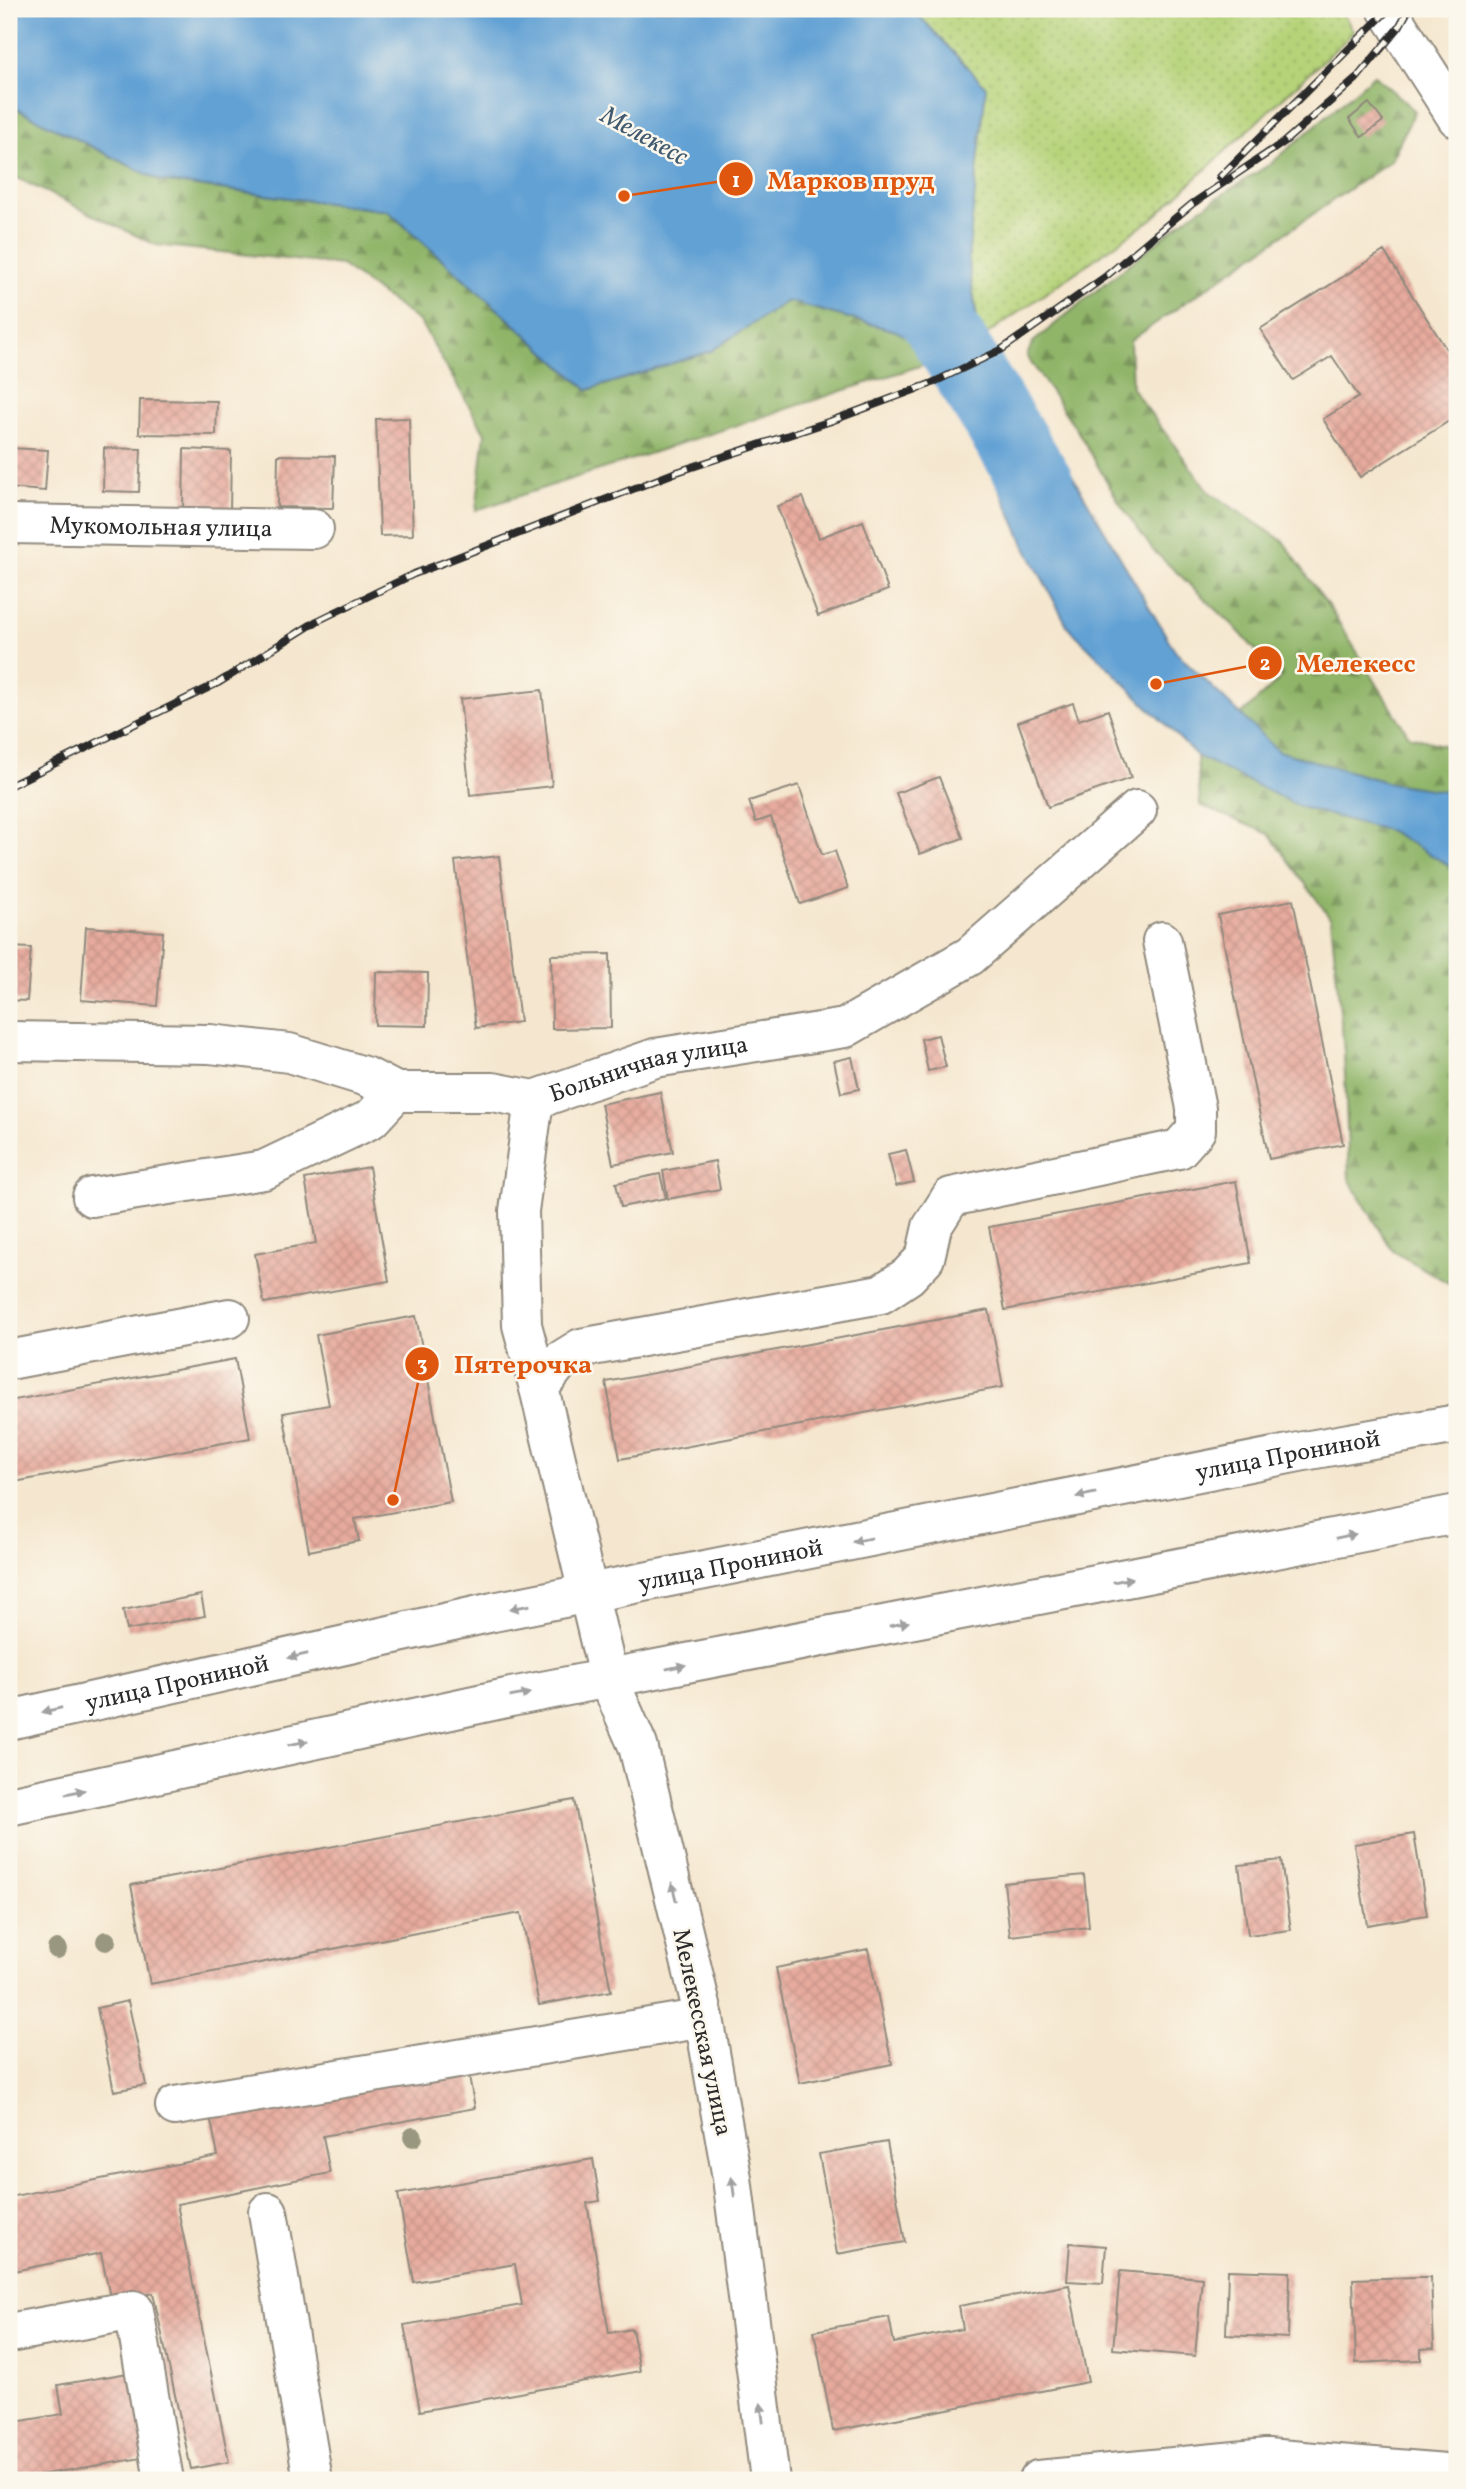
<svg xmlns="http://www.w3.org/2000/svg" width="1466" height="2489" viewBox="0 0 1466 2489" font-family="Vollkorn,serif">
  <defs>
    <pattern id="forest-firs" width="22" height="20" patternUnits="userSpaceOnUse" patternTransform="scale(1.75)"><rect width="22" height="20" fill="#90b569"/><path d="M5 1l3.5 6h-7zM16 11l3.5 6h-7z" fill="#769357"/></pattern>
    <pattern id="park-dots" width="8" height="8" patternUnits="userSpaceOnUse" patternTransform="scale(1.75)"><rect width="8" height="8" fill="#b6d379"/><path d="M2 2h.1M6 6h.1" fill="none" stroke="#9db569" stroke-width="1.8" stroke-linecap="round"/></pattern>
    <pattern id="building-cross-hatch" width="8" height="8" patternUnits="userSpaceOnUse" patternTransform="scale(1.75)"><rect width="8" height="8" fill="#e7ab9e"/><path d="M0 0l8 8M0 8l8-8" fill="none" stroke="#c69388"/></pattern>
  </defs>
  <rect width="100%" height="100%" fill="#fbf7ec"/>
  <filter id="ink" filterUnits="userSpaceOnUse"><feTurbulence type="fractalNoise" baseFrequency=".0143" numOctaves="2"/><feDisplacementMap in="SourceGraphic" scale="14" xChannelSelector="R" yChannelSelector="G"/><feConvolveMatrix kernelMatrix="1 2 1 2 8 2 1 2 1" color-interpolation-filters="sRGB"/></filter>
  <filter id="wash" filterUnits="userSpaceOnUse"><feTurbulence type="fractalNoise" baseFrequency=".00686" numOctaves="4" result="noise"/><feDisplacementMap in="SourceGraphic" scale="28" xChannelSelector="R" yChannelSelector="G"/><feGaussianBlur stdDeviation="1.57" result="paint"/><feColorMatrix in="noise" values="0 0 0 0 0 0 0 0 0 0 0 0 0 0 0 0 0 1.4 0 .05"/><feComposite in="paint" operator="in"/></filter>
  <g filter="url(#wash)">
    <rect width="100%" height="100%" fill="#f5e7cf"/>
    <g fill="url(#forest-firs)" stroke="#5e704a" stroke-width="2">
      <polygon points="1374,75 1415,111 1391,160 1130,341 1132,388 1209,492 1283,541 1331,610 1409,736 1457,749 1457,1288 1393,1251 1349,1179 1344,1052 1331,919 1269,834 1200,805 1197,756 1281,678 1232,624 1153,550 1120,504 1077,430 1027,356 1032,343 1065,316 1189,216 1273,162"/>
      <polygon points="9,105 160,181 388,211 588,390 711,351 787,301 896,331 944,358 476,510 485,433 420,322 341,265 156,245 9,174"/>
    </g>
    <polygon fill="url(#park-dots)" stroke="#707f52" stroke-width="2" points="913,9 1340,9 1354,32 1152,219 980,339 968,259 985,87"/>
    <g fill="#62a1d4" stroke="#466680" stroke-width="2">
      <polygon points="9,9 913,9 986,87 968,259 980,339 944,358 896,331 787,301 711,351 588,390 388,211 160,181 9,105"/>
      <polygon points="987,400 1038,417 1175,651 1278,751 1390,783 1457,793 1457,870 1390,831 1300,807 1197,756 1068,627 1024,544 979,443"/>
    </g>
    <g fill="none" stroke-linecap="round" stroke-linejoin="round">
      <polyline stroke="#62a1d4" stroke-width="72" points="897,277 917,288 1038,484"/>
    </g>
    <g id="blocks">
      <g fill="url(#building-cross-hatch)">
        <polygon points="1369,103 1383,121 1362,137 1349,119"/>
        <polygon points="1384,251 1457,366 1457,416 1360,477 1323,419 1359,397 1332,356 1293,380 1260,329"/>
        <polygon points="140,400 217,401 216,435 139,434"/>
        <polygon points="409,418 413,535 380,536 376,419"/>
        <polygon points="9,448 48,450 45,491 9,488"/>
        <polygon points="104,448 141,449 139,492 103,491"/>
        <polygon points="184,449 231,451 230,512 183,511"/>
        <polygon points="278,455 335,456 333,508 277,507"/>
        <polygon points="803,497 819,538 863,521 888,590 818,616 777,506"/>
        <polygon points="542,690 552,786 470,795 460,699"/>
        <polygon points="1073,703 1079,720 1108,710 1131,778 1048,807 1018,722"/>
        <polygon points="939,777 963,838 920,854 896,793"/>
        <polygon points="799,785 822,855 835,851 848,888 800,904 771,817 756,822 749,801"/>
        <polygon points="499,856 520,1022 476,1028 455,861"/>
        <polygon points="1293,900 1343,1144 1269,1159 1218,915"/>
        <polygon points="86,927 163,932 157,1006 81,1000"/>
        <polygon points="9,947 31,948 27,1001 9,1000"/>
        <polygon points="610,954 611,1028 552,1029 551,955"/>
        <polygon points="376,972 428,973 427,1026 375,1025"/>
        <polygon points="938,1035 946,1067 928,1071 921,1039"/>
        <polygon points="852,1057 859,1089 841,1093 834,1061"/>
        <polygon points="660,1092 673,1152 613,1164 601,1104"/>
        <polygon points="906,1150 914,1182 896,1186 888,1154"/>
        <polygon points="715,1161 720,1189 668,1199 663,1171"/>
        <polygon points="369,1167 389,1281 264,1303 255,1254 316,1243 305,1179"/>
        <polygon points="660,1174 666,1198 621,1207 616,1183"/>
        <polygon points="1236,1181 1251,1263 1005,1310 989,1227"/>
        <polygon points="989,1310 1003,1387 620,1459 606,1382"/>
        <polygon points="416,1316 451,1502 355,1519 359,1541 309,1551 283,1413 329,1405 316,1335"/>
        <polygon points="235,1359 250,1438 9,1483 9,1401"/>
        <polygon points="201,1595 205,1616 127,1630 123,1610"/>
        <polygon points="574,1800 611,1991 539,2005 521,1913 150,1984 131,1885"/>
        <polygon points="1414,1834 1427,1915 1367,1925 1354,1844"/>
        <polygon points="1281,1860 1291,1930 1248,1935 1239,1865"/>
        <polygon points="1084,1875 1089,1927 1010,1936 1004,1883"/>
        <polygon points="868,1949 892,2064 800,2083 776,1968"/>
        <polygon points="128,2001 146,2085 114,2091 97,2008"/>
        <polygon points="467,2066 475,2108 323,2136 330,2173 177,2204 229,2462 191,2469 153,2293 111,2302 101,2253 9,2272 9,2197 218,2156 210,2116"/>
        <polygon points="887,2142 905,2242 837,2254 819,2154"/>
        <polygon points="593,2159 600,2201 587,2203 609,2333 632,2329 640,2371 420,2411 404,2325 522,2305 515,2264 414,2282 398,2194"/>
        <polygon points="1070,2243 1106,2246 1103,2283 1067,2281"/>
        <polygon points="1228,2270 1290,2272 1288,2338 1226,2335"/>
        <polygon points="1120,2271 1202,2278 1195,2356 1113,2349"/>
        <polygon points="1418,2277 1431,2277 1434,2348 1421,2349 1421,2360 1356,2363 1353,2279"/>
        <polygon points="1069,2285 1088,2382 833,2431 814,2331 889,2317 894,2343 963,2329 959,2306"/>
        <polygon points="134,2372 148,2457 9,2480 9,2423 63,2414 58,2385"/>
      </g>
    </g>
  </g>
  <g filter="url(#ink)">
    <use href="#blocks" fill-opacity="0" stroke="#90897d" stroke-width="2"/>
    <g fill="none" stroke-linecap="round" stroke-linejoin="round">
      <g stroke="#90897d" stroke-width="42">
        <g id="minor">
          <path id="s1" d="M9,524l305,5"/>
          <path id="s2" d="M9,1041l201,3 79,9 78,24 29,15h97l41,8 121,-42 190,-30 125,-72 167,-146"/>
          <polyline points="534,1100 519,1211 522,1325 539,1388"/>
          <polyline points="92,1197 264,1170 371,1119 396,1092"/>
          <polyline points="9,1360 230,1318"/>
          <polyline points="175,2106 704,2018"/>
          <polyline points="268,2212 313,2480"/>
          <polyline points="9,2333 134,2310 164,2480"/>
          <polyline points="770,2480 732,2178 704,2018 638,1746 609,1680 539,1388 560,1361 581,1348 881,1294 908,1276 925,1258 932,1227 951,1197 1179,1149 1196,1130 1196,1108 1162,941"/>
          <polyline points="1038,2480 1267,2458"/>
          <polyline points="1263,2480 1267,2458 1457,2474"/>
        </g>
      </g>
      <g stroke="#90897d" stroke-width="42">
        <g id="major">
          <polyline points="1387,9 1457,118"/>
          <path id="s3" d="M9,1720l484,-108 811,-161 153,-27"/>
          <polyline points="9,1806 511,1697 1457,1514"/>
        </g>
      </g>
      <use href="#minor" stroke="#fff" stroke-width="38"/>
      <use href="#major" stroke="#fff" stroke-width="38"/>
      <g stroke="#2b2b2b" stroke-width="8">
        <g id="rail">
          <polyline points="1220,177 1389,9"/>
          <polyline points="9,786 218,683 317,621 414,574 674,473 831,421 930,384 1001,350 1105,277 1192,204 1284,142 1356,79 1399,27 1409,9"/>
        </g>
      </g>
      <use href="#rail" stroke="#fbf7ec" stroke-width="5" stroke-dasharray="16" stroke-linecap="butt"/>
    </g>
    <g fill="#99977f">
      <circle cx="106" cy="1941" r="10"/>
      <circle cx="57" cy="1949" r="10"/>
      <circle cx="413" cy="2137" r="10"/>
    </g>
    <defs><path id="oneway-solid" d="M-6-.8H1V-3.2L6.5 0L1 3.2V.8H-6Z" transform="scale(1.75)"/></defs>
    <g fill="#a0a0a0">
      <use href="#oneway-solid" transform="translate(1086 1495) rotate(169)"/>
      <use href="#oneway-solid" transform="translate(1346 1536) rotate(-11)"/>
      <use href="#oneway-solid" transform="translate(862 1540) rotate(169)"/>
      <use href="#oneway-solid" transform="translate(1123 1580) rotate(-11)"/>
      <use href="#oneway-solid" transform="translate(520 1607) rotate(170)"/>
      <use href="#oneway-solid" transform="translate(899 1624) rotate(-11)"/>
      <use href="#oneway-solid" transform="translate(298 1656) rotate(167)"/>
      <use href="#oneway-solid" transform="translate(676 1667) rotate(-11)"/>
      <use href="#oneway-solid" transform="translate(520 1695) rotate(-10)"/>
      <use href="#oneway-solid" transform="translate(52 1710) rotate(167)"/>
      <use href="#oneway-solid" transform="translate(298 1743) rotate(-12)"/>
      <use href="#oneway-solid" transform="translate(75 1792) rotate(-12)"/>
      <use href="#oneway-solid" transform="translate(674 1892) rotate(-104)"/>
      <use href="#oneway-solid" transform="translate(733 2187) rotate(-98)"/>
      <use href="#oneway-solid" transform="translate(762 2413) rotate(-97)"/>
    </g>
  </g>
  <g text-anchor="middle" stroke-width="5" stroke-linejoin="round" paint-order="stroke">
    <g font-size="24" fill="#2b2b2b" stroke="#fbf7ec">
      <text dy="8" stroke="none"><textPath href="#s1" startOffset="152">Мукомольная улица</textPath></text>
      <text dy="8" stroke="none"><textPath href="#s2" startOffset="653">Больничная улица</textPath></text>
      <text dy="8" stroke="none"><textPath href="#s3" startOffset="1306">улица Прониной</textPath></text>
      <text dy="8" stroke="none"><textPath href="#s3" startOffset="738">улица Прониной</textPath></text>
      <text dy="8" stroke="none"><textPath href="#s3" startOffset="172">улица Прониной</textPath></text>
      <text transform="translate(703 2032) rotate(78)" y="8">Мелекесская улица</text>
    </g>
    <g font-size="26" font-style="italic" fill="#415a6f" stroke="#fbf7ec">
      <text transform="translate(645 135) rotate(29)" y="9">Мелекесс</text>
    </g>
  </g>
  <path fill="none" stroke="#df570e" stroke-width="2.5" d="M624 196L736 179M1156 684L1265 663M393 1500L422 1364"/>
  <g fill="#df570e" stroke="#fbf7ec" stroke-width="2.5">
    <circle cx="624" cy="196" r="7"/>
    <circle cx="1156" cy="684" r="7"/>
    <circle cx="393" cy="1500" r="7"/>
    <circle cx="736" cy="179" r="18"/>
    <circle cx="1265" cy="663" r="18"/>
    <circle cx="422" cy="1364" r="18"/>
  </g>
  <g font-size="21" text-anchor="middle" font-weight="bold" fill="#fff">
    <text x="736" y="187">1</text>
    <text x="1265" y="670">2</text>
    <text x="422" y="1371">3</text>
  </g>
  <g font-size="26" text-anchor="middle" font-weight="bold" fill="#df570e" stroke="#fbf7ec" stroke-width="5" stroke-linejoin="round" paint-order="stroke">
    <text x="851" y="189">Марков пруд</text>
    <text x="1356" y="672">Мелекесс</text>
    <text x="523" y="1373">Пятерочка</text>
  </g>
  <rect width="1466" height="2489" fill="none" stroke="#fbf7ec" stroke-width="35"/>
</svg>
